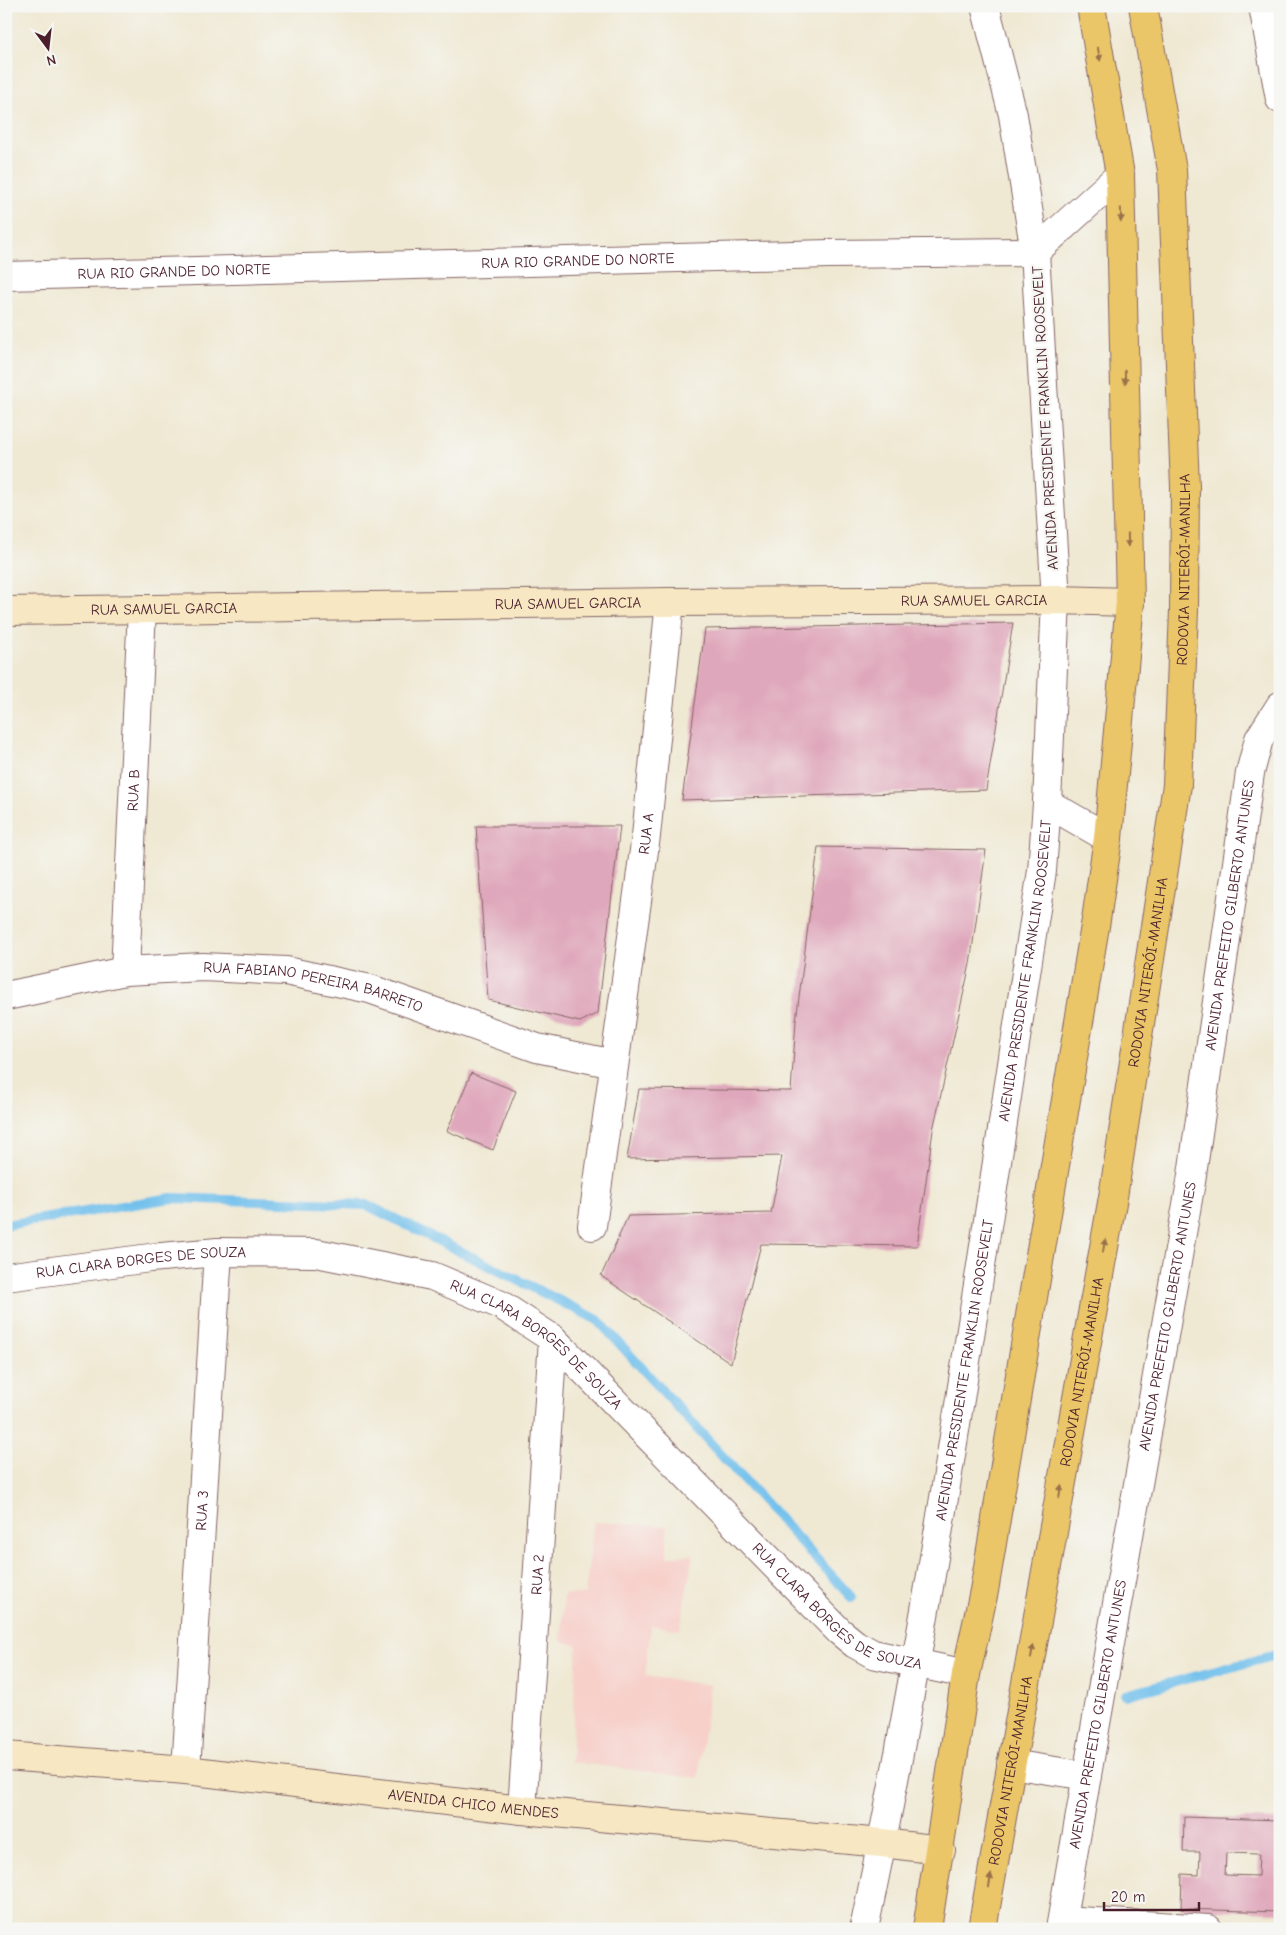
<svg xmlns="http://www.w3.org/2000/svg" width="1286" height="1935" viewBox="0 0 1286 1935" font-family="'Comic Neue',sans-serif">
  <rect width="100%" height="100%" fill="#f6f6f2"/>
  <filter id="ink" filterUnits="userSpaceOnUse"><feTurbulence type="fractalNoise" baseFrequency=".02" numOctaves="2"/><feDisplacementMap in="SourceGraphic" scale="10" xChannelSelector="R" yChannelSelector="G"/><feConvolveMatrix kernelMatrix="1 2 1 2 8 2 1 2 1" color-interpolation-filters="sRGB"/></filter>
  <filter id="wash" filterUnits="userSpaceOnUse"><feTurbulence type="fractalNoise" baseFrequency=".0096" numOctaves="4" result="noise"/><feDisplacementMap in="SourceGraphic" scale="20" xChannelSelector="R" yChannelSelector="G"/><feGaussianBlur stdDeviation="1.12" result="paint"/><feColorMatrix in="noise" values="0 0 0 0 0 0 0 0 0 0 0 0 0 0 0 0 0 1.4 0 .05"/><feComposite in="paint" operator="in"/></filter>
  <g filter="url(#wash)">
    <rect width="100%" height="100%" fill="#efe8d2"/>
    <polygon fill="#f7d0ca" points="594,1522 667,1526 667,1557 693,1554 680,1630 651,1625 645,1676 710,1685 698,1778 571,1762 577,1645 561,1641 564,1594 585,1595"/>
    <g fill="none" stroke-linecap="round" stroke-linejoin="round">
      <g stroke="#71c0ec" stroke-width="10">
        <polyline points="6,1225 171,1198 367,1205 598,1320 851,1597"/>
        <polyline points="1126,1695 1280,1654"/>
      </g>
    </g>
    <g id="blocks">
      <g fill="#dfa7bb" fill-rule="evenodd">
        <polygon points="1013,623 986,790 682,800 705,629"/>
        <polygon points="476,826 620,826 598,1013 580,1022 488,1000"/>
        <polygon points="818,847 986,850 970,964 933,1130 917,1246 761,1244 731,1363 601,1276 628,1216 771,1213 782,1156 627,1159 639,1089 791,1091 796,1021"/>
        <polygon points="471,1073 516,1091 493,1150 447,1131"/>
        <path d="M1184,1817l96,3v92l-99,-3 1,-35 17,1 1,-23h-17zM1226,1853l33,1 -1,22 -33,-1z"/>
      </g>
    </g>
  </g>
  <g filter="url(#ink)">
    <use href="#blocks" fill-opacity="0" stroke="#846565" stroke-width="1"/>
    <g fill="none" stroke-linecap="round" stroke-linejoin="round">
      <g stroke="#846565" stroke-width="30">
        <g id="street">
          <polyline points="1263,6 1280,99"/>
          <path id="s1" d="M6,276l823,-22 206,-2 85,-77"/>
          <polyline points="1047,803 1108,838"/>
          <path id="s2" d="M125,971l17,-362"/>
          <path id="s3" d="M6,996l119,-25 78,-4 83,4 84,18 167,59 77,16"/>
          <path id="s4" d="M592,1226l54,-390 24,-234"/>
          <path id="s5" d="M6,1277l144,-19 68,-6 98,1 116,23 69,29 52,34 286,292 16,13 18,10 93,20"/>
          <polyline points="1011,1764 1087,1776"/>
          <path id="s6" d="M186,1770l32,-518"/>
          <path id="s7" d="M522,1810l31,-471"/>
          <polyline points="1062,1920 1208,1929"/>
          <path id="s8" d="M864,1929c74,-350 122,-705 178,-1058l5,-68 9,-203 -21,-348 -22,-137 -28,-109"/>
          <path id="s9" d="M1060,1929l131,-747 59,-409 9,-34 21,-33"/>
        </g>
      </g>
      <g stroke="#846565" stroke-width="30">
        <g id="secondary">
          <path id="s10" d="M6,611l664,-9 386,-2 74,2"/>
          <path id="s11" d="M6,1756l180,14 336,40 360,33 59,7"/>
        </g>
      </g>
      <g stroke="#846565" stroke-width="30">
        <g id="highway">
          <polyline points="927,1929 966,1674 984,1591 1096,920 1108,838 1130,602 1120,175 1091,6"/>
          <path id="s12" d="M982,1929l131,-732 64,-412 7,-175 1,-123 -13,-317 -29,-164"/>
        </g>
      </g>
      <use href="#street" stroke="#fff" stroke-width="28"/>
      <use href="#secondary" stroke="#f7e8c3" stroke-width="28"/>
      <use href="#highway" stroke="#ebc669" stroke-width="28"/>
    </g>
    <defs><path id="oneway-solid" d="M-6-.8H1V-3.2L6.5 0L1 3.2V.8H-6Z" transform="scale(1.25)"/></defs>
    <g fill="#9a724a">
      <use href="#oneway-solid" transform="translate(1099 54) rotate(80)"/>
      <use href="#oneway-solid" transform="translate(1121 215) rotate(89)"/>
      <use href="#oneway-solid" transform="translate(1125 377) rotate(89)"/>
      <use href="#oneway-solid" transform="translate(1128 540) rotate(89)"/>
      <use href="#oneway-solid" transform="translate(1104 1246) rotate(-80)"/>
      <use href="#oneway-solid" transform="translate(1060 1492) rotate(-80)"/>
      <use href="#oneway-solid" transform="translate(1032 1652) rotate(-80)"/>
      <use href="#oneway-solid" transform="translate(990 1881) rotate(-80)"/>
    </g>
  </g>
  <g text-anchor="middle" stroke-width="5" stroke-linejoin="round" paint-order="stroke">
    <g font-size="15" fill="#4a1f2b" stroke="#f6f6f2">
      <text dy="5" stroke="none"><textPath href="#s1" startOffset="572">RUA RIO GRANDE DO NORTE</textPath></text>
      <text dy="5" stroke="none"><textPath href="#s1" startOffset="168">RUA RIO GRANDE DO NORTE</textPath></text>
      <text transform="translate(1045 418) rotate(-93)" y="5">AVENIDA PRESIDENTE FRANKLIN ROOSEVELT</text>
      <text dy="5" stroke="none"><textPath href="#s12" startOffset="1376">RODOVIA NITERÓI-MANILHA</textPath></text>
      <text dy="5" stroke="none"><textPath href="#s10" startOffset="968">RUA SAMUEL GARCIA</textPath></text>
      <text dy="5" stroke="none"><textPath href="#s10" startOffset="562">RUA SAMUEL GARCIA</textPath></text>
      <text dy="5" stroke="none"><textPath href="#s10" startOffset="158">RUA SAMUEL GARCIA</textPath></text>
      <text dy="5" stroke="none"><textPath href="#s2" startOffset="181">RUA B</textPath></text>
      <text dy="5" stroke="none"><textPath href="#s4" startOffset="396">RUA A</textPath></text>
      <text dy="5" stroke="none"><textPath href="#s9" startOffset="1028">AVENIDA PREFEITO GILBERTO ANTUNES</textPath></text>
      <text dy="5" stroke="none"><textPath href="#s8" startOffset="972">AVENIDA PRESIDENTE FRANKLIN ROOSEVELT</textPath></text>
      <text dy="5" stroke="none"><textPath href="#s12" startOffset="971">RODOVIA NITERÓI-MANILHA</textPath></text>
      <text dy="5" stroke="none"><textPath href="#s3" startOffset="312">RUA FABIANO PEREIRA BARRETO</textPath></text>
      <text dy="5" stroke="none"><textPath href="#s5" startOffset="136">RUA CLARA BORGES DE SOUZA</textPath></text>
      <text dy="5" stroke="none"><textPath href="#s9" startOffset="622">AVENIDA PREFEITO GILBERTO ANTUNES</textPath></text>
      <text dy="5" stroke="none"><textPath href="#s5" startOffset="556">RUA CLARA BORGES DE SOUZA</textPath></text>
      <text dy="5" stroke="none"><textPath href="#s8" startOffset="568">AVENIDA PRESIDENTE FRANKLIN ROOSEVELT</textPath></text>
      <text dy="5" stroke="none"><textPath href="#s12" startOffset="566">RODOVIA NITERÓI-MANILHA</textPath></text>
      <text dy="5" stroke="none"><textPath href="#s6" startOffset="260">RUA 3</textPath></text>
      <text dy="5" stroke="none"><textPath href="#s7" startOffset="236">RUA 2</textPath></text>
      <text dy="5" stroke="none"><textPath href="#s5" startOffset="961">RUA CLARA BORGES DE SOUZA</textPath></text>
      <text dy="5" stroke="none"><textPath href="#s9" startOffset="218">AVENIDA PREFEITO GILBERTO ANTUNES</textPath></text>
      <text dy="5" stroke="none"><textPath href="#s12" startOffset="161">RODOVIA NITERÓI-MANILHA</textPath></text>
      <text dy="5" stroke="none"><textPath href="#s11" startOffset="470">AVENIDA CHICO MENDES</textPath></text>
    </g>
  </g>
  <rect width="1286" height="1935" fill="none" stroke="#f6f6f2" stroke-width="25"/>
  <g transform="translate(48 48) rotate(165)" stroke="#f6f6f2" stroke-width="4" paint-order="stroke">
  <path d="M0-4L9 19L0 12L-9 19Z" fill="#4a1f2b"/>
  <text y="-8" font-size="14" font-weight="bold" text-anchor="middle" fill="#4a1f2b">N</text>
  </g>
  <path d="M1104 1902v8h95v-8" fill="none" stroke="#4a1f2b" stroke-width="2.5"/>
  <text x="1111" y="1902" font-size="15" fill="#4a1f2b" stroke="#f6f6f2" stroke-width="4" paint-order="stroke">20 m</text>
</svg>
